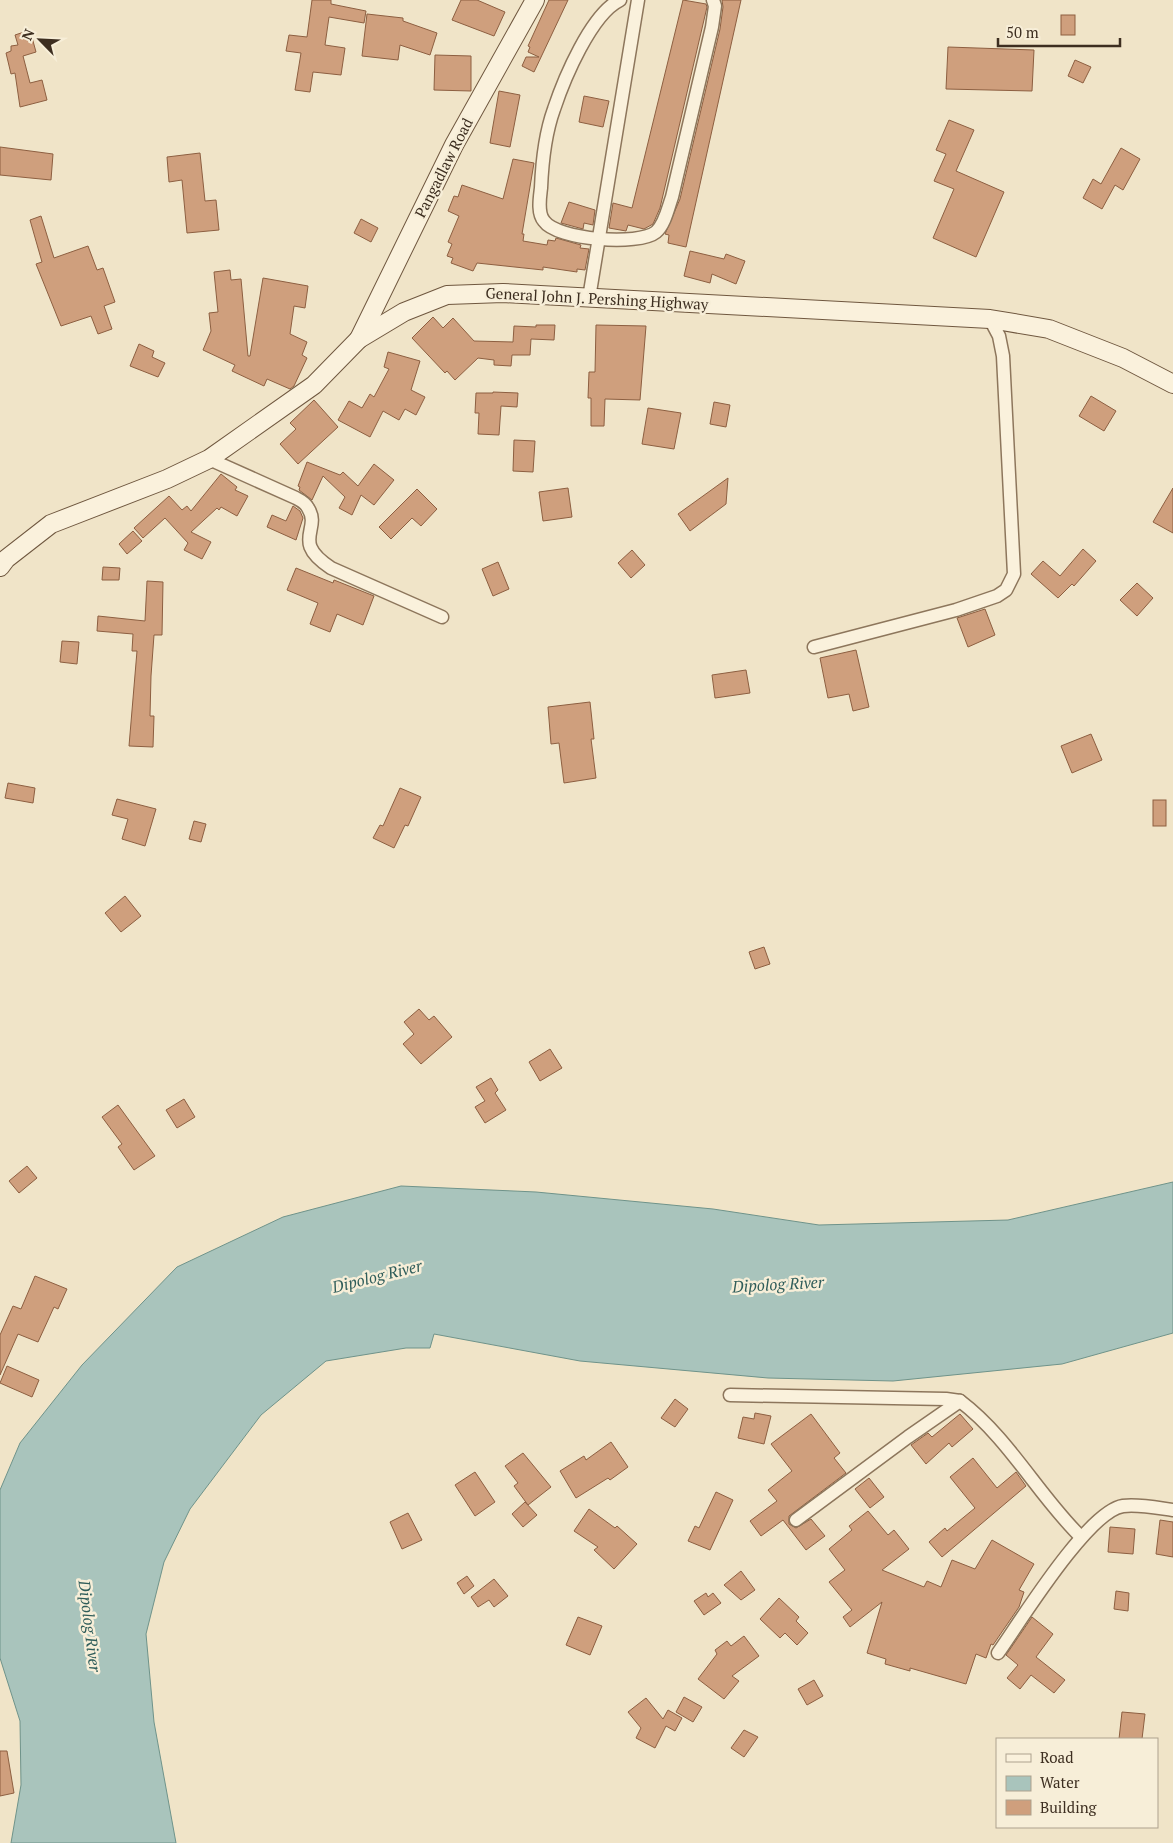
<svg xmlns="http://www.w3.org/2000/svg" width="1173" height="1843" viewBox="0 0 1173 1843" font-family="'PT Serif',serif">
  <rect width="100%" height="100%" fill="#f0e4c8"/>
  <polygon fill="#a9c4bc" stroke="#6f938a" points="1173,1182 1173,1333 1062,1364 893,1381 768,1378 580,1361 434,1334 430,1348 406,1348 326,1361 261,1415 190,1509 164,1562 146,1634 154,1722 176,1843 11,1843 21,1785 20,1721 0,1658 0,1490 20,1443 82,1365 177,1267 283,1217 401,1186 536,1192 713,1209 819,1225 1008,1220"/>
  <g fill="#cf9f7d" stroke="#8d5f41">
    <polygon points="312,0 331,0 331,4 366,11 364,23 329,17 325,45 345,48 341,75 313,72 310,92 295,90 301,53 286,51 289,35 307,37"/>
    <polygon points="461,0 477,0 505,12 494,36 452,20"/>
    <polygon points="549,0 568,0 534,72 522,66 526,57 539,57 528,52 530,47 528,46"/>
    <polygon points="683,0 706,4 707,7 660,208 653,224 644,229 628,225 626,231 609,228 613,203 632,208"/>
    <polygon points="722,0 741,0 686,247 668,243 669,235 665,234 680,199 720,29 723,7"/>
    <polygon points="367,14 403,18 403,21 437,33 430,55 400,45 398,60 362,56"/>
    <rect x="1061" y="15" width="14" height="20"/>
    <polygon points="30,30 36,52 23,56 30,83 42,80 47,100 20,107 15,73 11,74 6,53 11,51 11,46 18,45 15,35"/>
    <polygon points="948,47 1034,50 1032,91 946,89"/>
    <polygon points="435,55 471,56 471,91 434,90"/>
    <polygon points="1075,60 1091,67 1083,83 1068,76"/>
    <polygon points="499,91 520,95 510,147 490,143"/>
    <polygon points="584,96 609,101 603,127 579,122"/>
    <polygon points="949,120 974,130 956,171 1004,192 976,257 933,238 954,189 934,181 946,154 936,150"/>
    <polygon points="0,147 53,154 51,180 0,175"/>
    <polygon points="1121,148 1140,159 1123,190 1115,185 1102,209 1083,198 1093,179 1101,184"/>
    <polygon points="200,153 205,201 216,200 219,230 187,233 182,180 169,182 167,157"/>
    <polygon points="513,159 534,163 522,234 524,234 523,241 547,245 548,240 555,241 556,238 581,245 580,248 589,249 585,270 577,269 577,272 543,267 543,270 477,263 473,271 451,263 453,258 447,256 452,244 448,242 459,216 448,211 454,196 458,197 462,185 503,199"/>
    <polygon points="569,202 595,210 593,225 584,223 583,229 561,223"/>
    <polygon points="41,216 54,258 88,246 97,270 103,268 115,302 104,306 112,329 98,334 91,316 61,326 36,264 42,262 30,220"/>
    <polygon points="361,219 378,228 371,242 354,233"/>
    <polygon points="690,251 724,259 726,254 745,261 736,284 712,274 710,283 684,276"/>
    <polygon points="230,270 231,280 241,279 248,356 250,356 263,278 308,286 305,308 294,306 290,334 307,342 302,355 307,358 294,386 290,389 267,379 264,386 232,371 235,365 203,350 211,331 209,313 218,312 214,272"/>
    <polygon points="433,317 443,328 453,318 474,341 513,342 514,326 536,327 536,325 555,325 554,340 531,339 530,355 512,355 511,366 494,365 494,360 478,358 455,380 447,371 445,373 412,338"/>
    <polygon points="596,325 646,326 640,400 605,399 604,426 591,426 591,398 588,398 589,372 595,372"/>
    <polygon points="139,344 154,351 152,357 165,363 158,377 130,366"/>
    <polygon points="388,352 420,361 411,390 425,397 416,415 405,409 399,420 383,411 370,437 338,420 349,401 362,408 370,394 374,397 389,369 384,367"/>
    <polygon points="493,392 518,393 517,407 501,406 499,435 478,434 479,413 475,413 476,393 493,393"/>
    <polygon points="1091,396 1116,411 1104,431 1079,416"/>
    <polygon points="314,400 338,427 298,464 280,444 296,429 290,423"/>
    <polygon points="714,402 730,405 726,427 710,424"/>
    <polygon points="648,408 681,413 674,449 642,444"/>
    <polygon points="514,440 535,441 533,472 513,471"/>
    <polygon points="307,462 340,475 343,472 358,486 374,464 394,480 374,505 361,495 352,515 339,508 345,497 323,476 312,500 299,490 300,487 298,486"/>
    <polygon points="221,474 237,487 235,490 248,496 237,516 221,507 219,510 217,508 191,532 211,542 202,559 184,550 188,543 165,518 143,538 134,528 169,496 182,510 187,506 191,511"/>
    <polygon points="728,478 726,504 690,531 678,514"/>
    <polygon points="568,488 572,517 543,521 539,492"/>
    <polygon points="1173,488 1173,533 1153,522"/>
    <polygon points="417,489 437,509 421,526 412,518 391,539 379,527"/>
    <polygon points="293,506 300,511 303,518 296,540 267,527 272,515 286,521"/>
    <polygon points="133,531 142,541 127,554 119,544"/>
    <polygon points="1083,549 1096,561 1074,586 1072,584 1058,598 1031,574 1043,561 1060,576"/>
    <polygon points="632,550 645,565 631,578 618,563"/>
    <polygon points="498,562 509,589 493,596 482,569"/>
    <polygon points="103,567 120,568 119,580 102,580"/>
    <polygon points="296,568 333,583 334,580 374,596 363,625 337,614 330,632 310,624 318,603 287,590"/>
    <polygon points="147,581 163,582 162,635 154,635 151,676 150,716 154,716 153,747 129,746 137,651 132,651 133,634 97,631 98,616 145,621"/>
    <polygon points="1137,583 1153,598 1137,616 1120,600"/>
    <polygon points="985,609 995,635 968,647 957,618"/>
    <polygon points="62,641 79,642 77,664 60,662"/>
    <polygon points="856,650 869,707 853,711 849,694 828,698 820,658"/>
    <polygon points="746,670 750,693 715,698 712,675"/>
    <polygon points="590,702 594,739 591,739 596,778 564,783 559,743 551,744 548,707"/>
    <polygon points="1091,734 1102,760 1072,773 1061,746"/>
    <polygon points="8,783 35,788 33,803 5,798"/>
    <polygon points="400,788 421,797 408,826 405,825 394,848 373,838 380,825 383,826"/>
    <polygon points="117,799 156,809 145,846 122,839 128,819 112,815"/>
    <rect x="1153" y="800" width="13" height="26"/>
    <polygon points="194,821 206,824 201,842 189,839"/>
    <polygon points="125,896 141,916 121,932 105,913"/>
    <polygon points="764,947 770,964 755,969 749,952"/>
    <polygon points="419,1009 429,1020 434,1016 452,1037 421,1064 403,1044 414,1034 404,1022"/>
    <polygon points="550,1049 562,1068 540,1081 529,1062"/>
    <polygon points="491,1078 498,1090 495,1093 506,1110 485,1123 475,1107 485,1101 476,1087"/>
    <polygon points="184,1099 195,1117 177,1128 166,1110"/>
    <polygon points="118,1105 155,1156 134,1170 118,1147 122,1144 102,1117"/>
    <polygon points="27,1166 37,1178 19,1193 9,1181"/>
    <polygon points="35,1276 67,1289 58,1309 54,1307 38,1342 18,1334 0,1375 0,1335 13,1306 21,1309"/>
    <polygon points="7,1366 39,1380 32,1397 0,1383"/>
    <polygon points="675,1399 688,1409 675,1427 661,1418"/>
    <polygon points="755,1413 771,1416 764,1444 738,1438 743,1417 754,1419"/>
    <polygon points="811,1414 840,1453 834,1458 846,1473 789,1516 789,1524 796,1528 811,1519 825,1536 806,1550 783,1520 761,1536 750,1521 777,1501 768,1490 792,1471 771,1444"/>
    <polygon points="960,1414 973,1429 952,1447 949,1443 926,1464 911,1445 928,1433 932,1437"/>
    <polygon points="611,1442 628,1467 610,1480 608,1478 576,1498 560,1471 584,1456 586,1460"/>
    <polygon points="523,1453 551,1487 528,1505 514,1486 518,1483 505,1466"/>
    <polygon points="973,1458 997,1488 1016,1472 1026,1486 942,1557 929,1542 945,1528 947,1531 975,1508 950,1477"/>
    <polygon points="475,1472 495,1502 475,1516 455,1485"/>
    <polygon points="869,1478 884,1497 870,1508 855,1489"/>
    <polygon points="716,1492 733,1500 710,1550 688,1541 695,1526 699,1528"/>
    <polygon points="525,1502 537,1515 523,1527 512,1514"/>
    <polygon points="589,1509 615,1528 617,1526 637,1544 614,1569 594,1550 598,1547 574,1531"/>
    <polygon points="868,1511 888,1535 894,1530 909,1549 882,1570 924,1587 927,1581 941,1587 952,1560 975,1569 992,1540 1034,1564 1019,1590 1024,1592 1019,1607 993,1645 991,1644 986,1658 976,1654 966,1684 910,1668 910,1671 885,1664 886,1659 867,1653 882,1602 850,1627 843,1617 852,1610 829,1582 845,1570 829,1549 852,1530 849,1526"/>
    <polygon points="408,1513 422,1540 402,1549 390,1522"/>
    <polygon points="1160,1520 1173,1522 1173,1557 1156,1554"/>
    <polygon points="1110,1527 1135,1529 1133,1554 1108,1552"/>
    <polygon points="741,1571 755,1590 741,1600 724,1585"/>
    <polygon points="467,1576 474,1586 464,1594 457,1583"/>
    <polygon points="494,1579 508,1596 494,1607 489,1600 478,1607 471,1597"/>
    <polygon points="1116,1591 1129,1593 1128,1611 1114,1609"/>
    <polygon points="706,1593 708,1597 713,1593 721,1603 704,1615 694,1601"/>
    <polygon points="779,1598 799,1617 796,1621 808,1633 797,1645 785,1633 780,1638 760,1619"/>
    <polygon points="578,1617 602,1626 590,1655 566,1645"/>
    <polygon points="1032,1617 1053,1634 1036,1657 1065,1680 1054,1693 1031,1675 1020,1689 1007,1678 1018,1665 1006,1655"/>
    <polygon points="744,1636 759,1656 732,1676 739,1681 724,1699 698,1679 717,1654 715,1650 727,1641 731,1646"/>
    <polygon points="814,1680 823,1696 807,1705 798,1689"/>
    <polygon points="684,1697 702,1707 693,1722 676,1712"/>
    <polygon points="646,1698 663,1719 668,1710 682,1718 675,1731 666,1726 655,1748 636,1738 641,1728 628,1712"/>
    <polygon points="1122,1712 1145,1714 1142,1739 1119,1739"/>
    <polygon points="744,1730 758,1737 744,1757 731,1748"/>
    <polygon points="0,1751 7,1751 14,1793 0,1796"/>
  </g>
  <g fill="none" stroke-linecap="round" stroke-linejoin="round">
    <g stroke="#8d765c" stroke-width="15">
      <g id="street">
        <path d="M620,0c-29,14 -56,79 -66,109 -8,22 -12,55 -13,79 -1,9 -4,25 3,33 13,19 95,25 112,11 9,-8 12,-24 16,-35l40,-170 3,-21 -2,-6"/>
        <polyline points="589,298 638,0"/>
        <path d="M209,459l87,39c4,2 10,6 12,10 14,22 -18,33 23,60l111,49"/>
        <polyline points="814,647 956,610 997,596 1006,590 1014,574 1003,356 999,336 990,319"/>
        <polyline points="730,1395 946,1399 960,1401"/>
        <path d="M796,1520l112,-83 52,-36c49,37 78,94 121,136"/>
        <path d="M998,1653c22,-31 90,-142 125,-147 16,-2 35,2 50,4"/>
      </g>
    </g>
    <g stroke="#6f573f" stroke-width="20">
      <g id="secondary">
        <polyline points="359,339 454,145 535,0"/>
        <polyline points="0,567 6,559 51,524 167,479 209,459 314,385 359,339 404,312 447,295 503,293 990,319 1049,329 1123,358 1173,384"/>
      </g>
    </g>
    <use href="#street" stroke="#faf1dc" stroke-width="12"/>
    <use href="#secondary" stroke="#faf1dc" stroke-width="18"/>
  </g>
  <g text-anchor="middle" stroke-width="5" stroke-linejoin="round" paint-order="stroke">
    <g font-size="15" fill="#3d2e20" stroke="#f7eed8">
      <text transform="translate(444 168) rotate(-63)" y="5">Pangadlaw Road</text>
      <text transform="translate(597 299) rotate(3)" y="5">General John J. Pershing Highway</text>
    </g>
    <g font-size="16" font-style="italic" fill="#2f5d5a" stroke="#f7eed8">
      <text transform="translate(377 1276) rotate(-14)" y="6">Dipolog River</text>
      <text transform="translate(778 1284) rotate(-3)" y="6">Dipolog River</text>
      <text transform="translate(90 1626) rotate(83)" y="6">Dipolog River</text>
    </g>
  </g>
  <rect x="996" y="1738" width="162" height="90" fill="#f7eed8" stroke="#ada18e"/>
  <rect x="1006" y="1754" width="25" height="8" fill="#faf1dc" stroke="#ada18e"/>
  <text x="1040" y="1763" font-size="15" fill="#3d2e20">Road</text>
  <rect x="1006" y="1776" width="25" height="15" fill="#a9c4bc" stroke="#ada18e"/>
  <text x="1040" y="1788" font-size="15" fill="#3d2e20">Water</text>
  <rect x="1006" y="1800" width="25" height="15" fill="#cf9f7d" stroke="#ada18e"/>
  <text x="1040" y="1813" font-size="15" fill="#3d2e20">Building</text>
  <g transform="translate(40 40) rotate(294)" stroke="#f7eed8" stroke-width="4" paint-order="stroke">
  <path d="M0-4L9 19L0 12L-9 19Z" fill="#3d2e20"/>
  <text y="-8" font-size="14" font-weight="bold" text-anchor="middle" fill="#3d2e20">N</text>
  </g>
  <path d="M998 38v8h122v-8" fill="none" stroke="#3d2e20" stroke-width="2.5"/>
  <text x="1006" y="38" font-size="15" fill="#3d2e20" stroke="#f7eed8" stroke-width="4" paint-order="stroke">50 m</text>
</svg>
